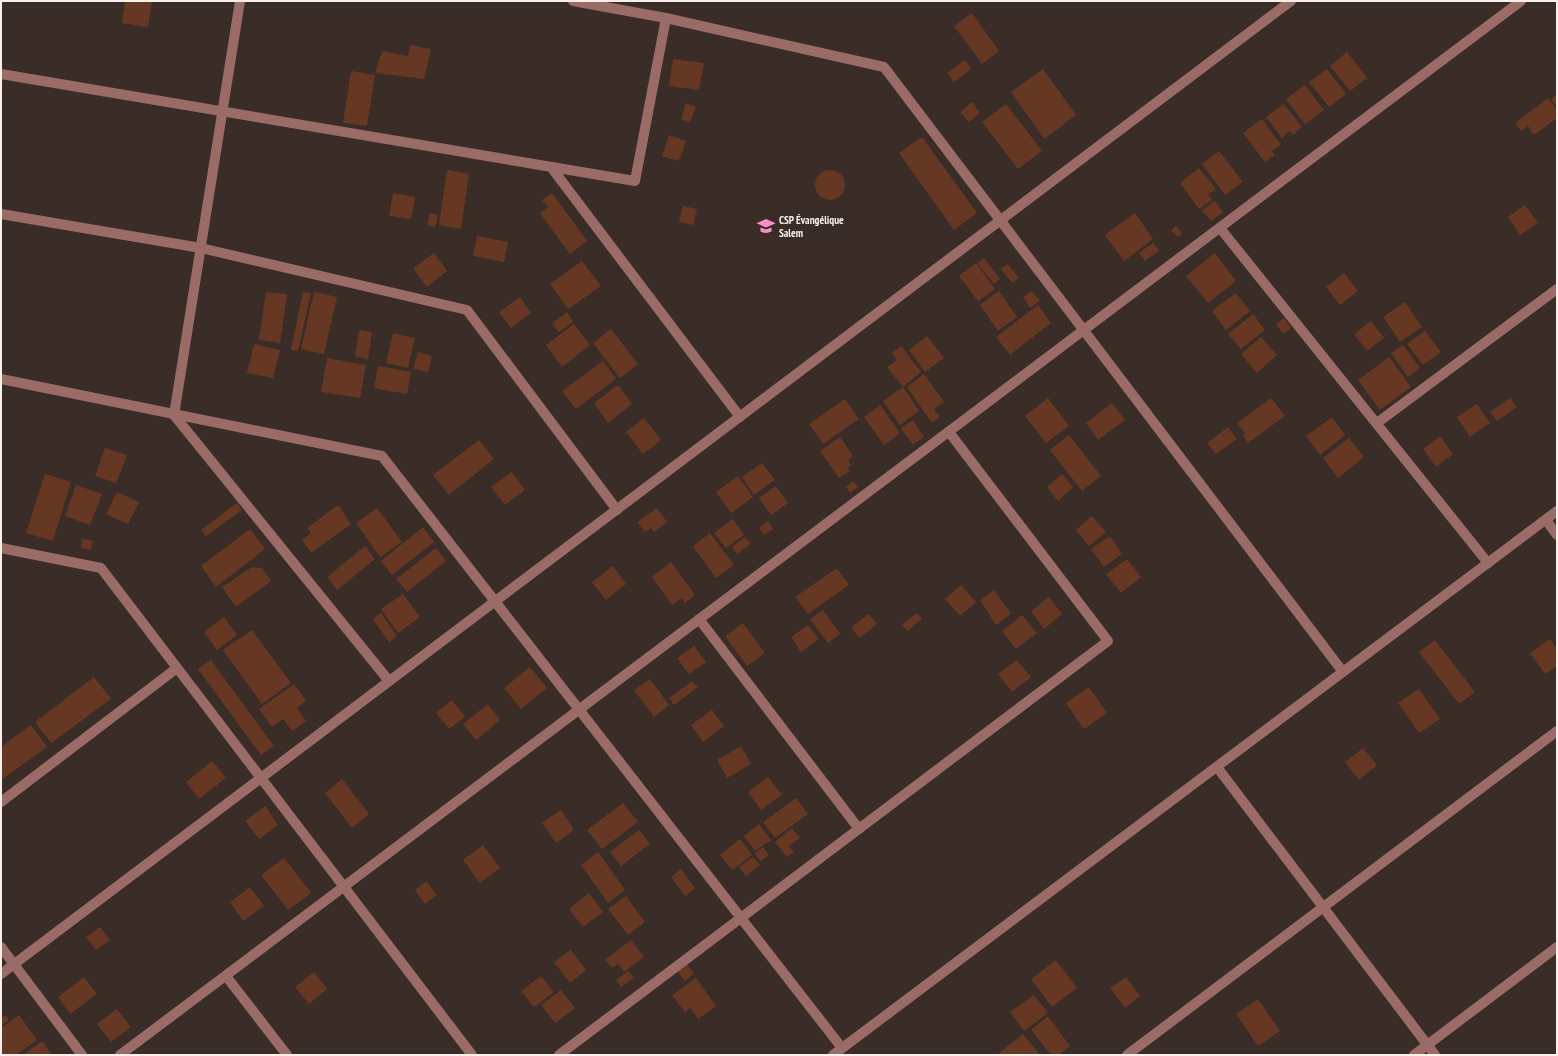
<svg xmlns="http://www.w3.org/2000/svg" width="1558" height="1056" viewBox="0 0 1558 1056" font-family="'PT Sans Narrow',sans-serif">
  <rect width="100%" height="100%" fill="#3a2d28"/>
  <g fill="#663723">
    <polygon points="125,1 152,1 148,27 122,23"/>
    <polygon points="972,13 999,51 982,64 954,26"/>
    <polygon points="410,45 431,49 424,79 375,73 382,51 408,56"/>
    <polygon points="1347,52 1367,78 1350,91 1330,66"/>
    <polygon points="673,59 704,63 699,90 669,86"/>
    <polygon points="965,60 971,69 954,82 947,73"/>
    <polygon points="1043,69 1076,115 1044,139 1011,92"/>
    <polygon points="1327,69 1346,94 1329,107 1309,82"/>
    <polygon points="351,71 375,75 367,126 343,123"/>
    <polygon points="1305,85 1324,110 1305,124 1286,99"/>
    <polygon points="1557,95 1557,107 1551,99"/>
    <polygon points="1548,98 1557,110 1557,118 1534,135 1528,126 1521,131 1515,123"/>
    <polygon points="972,102 980,113 969,122 960,112"/>
    <polygon points="686,103 696,107 690,122 681,119"/>
    <polygon points="1006,104 1042,151 1018,169 982,122"/>
    <polygon points="1284,104 1302,127 1293,135 1290,131 1282,138 1266,117"/>
    <polygon points="1262,119 1281,145 1272,151 1275,155 1265,162 1243,133"/>
    <polygon points="669,135 686,141 679,161 662,156"/>
    <polygon points="922,137 977,213 954,230 899,153"/>
    <polygon points="1219,151 1243,182 1225,195 1202,164"/>
    <polygon points="1199,168 1216,189 1208,195 1212,200 1199,209 1180,183"/>
    <polygon points="447,170 469,174 461,229 439,225"/>
    <circle cx="830" cy="185" r="15"/>
    <polygon points="393,193 415,197 411,219 389,216"/>
    <polygon points="552,193 587,241 570,254 540,213 548,207 542,200"/>
    <polygon points="1215,201 1223,212 1211,221 1202,210"/>
    <polygon points="1525,205 1538,223 1520,235 1508,217"/>
    <polygon points="683,206 697,209 693,225 679,222"/>
    <polygon points="430,213 438,215 435,227 427,225"/>
    <polygon points="1135,213 1153,239 1124,261 1105,235"/>
    <polygon points="1176,226 1182,233 1178,237 1171,230"/>
    <polygon points="477,236 508,242 504,262 473,256"/>
    <polygon points="1153,243 1159,251 1145,261 1139,253"/>
    <polygon points="434,253 447,271 427,287 413,268"/>
    <polygon points="1215,253 1236,281 1208,303 1186,276"/>
    <polygon points="984,258 1000,279 994,284 977,263"/>
    <polygon points="582,261 601,286 568,309 550,284"/>
    <polygon points="976,263 995,289 978,301 959,276"/>
    <polygon points="1008,264 1019,278 1012,283 1001,269"/>
    <polygon points="1344,273 1358,291 1340,305 1326,287"/>
    <polygon points="999,291 1017,317 998,331 980,305"/>
    <polygon points="1032,291 1040,301 1030,308 1023,297"/>
    <polygon points="266,292 287,294 280,343 259,340"/>
    <polygon points="303,292 311,293 298,351 291,350"/>
    <polygon points="314,292 337,297 324,354 301,349"/>
    <polygon points="1236,293 1250,311 1226,330 1212,311"/>
    <polygon points="520,297 531,313 511,328 499,312"/>
    <polygon points="1405,302 1422,327 1400,342 1383,317"/>
    <polygon points="1038,305 1051,323 1010,355 996,337"/>
    <polygon points="567,312 573,322 559,332 552,323"/>
    <polygon points="1253,314 1265,330 1241,349 1228,334"/>
    <polygon points="1284,318 1291,328 1283,334 1276,324"/>
    <polygon points="1371,321 1384,338 1367,351 1354,334"/>
    <polygon points="574,324 590,345 562,367 546,345"/>
    <polygon points="611,329 638,364 620,378 593,343"/>
    <polygon points="359,330 372,332 368,359 355,357"/>
    <polygon points="1425,331 1441,352 1423,365 1407,344"/>
    <polygon points="393,333 415,338 408,368 386,363"/>
    <polygon points="927,336 944,358 925,372 909,350"/>
    <polygon points="1261,337 1277,355 1257,373 1241,354"/>
    <polygon points="254,344 280,350 273,378 247,373"/>
    <polygon points="1403,345 1420,368 1408,377 1391,353"/>
    <polygon points="901,346 921,372 903,387 887,367 897,360 892,353"/>
    <polygon points="418,352 432,356 428,372 413,369"/>
    <polygon points="1389,357 1411,387 1380,410 1358,380"/>
    <polygon points="327,358 366,365 360,398 321,392"/>
    <polygon points="603,361 616,379 576,409 562,391"/>
    <polygon points="378,366 411,372 407,394 374,388"/>
    <polygon points="924,374 944,402 934,409 940,417 932,423 907,387"/>
    <polygon points="618,385 632,404 608,423 594,403"/>
    <polygon points="903,387 919,411 900,425 883,401"/>
    <polygon points="1048,398 1069,426 1046,443 1025,416"/>
    <polygon points="1271,398 1285,416 1248,443 1243,435 1245,433 1237,423"/>
    <polygon points="1510,398 1517,407 1497,421 1490,412"/>
    <polygon points="845,399 859,419 823,444 809,424"/>
    <polygon points="1112,403 1125,420 1098,440 1086,423"/>
    <polygon points="1477,404 1490,423 1470,437 1457,417"/>
    <polygon points="880,405 900,433 884,445 864,417"/>
    <polygon points="1332,417 1345,435 1320,455 1306,436"/>
    <polygon points="644,418 661,440 643,454 626,432"/>
    <polygon points="913,420 924,437 913,445 901,428"/>
    <polygon points="1228,427 1237,439 1216,454 1207,443"/>
    <polygon points="1069,435 1101,476 1082,491 1050,450"/>
    <polygon points="1440,436 1453,454 1436,467 1423,449"/>
    <polygon points="840,437 853,456 848,460 851,466 848,468 850,471 839,478 820,451"/>
    <polygon points="1349,438 1364,457 1338,478 1323,458"/>
    <polygon points="479,440 494,459 449,495 433,475"/>
    <polygon points="105,448 127,455 116,483 95,476"/>
    <polygon points="762,463 775,480 754,495 742,477"/>
    <polygon points="512,472 525,490 505,505 491,487"/>
    <polygon points="45,474 71,482 53,541 26,533"/>
    <polygon points="1062,474 1073,487 1058,501 1047,487"/>
    <polygon points="738,476 753,497 731,513 716,492"/>
    <polygon points="853,481 858,487 850,493 846,487"/>
    <polygon points="76,485 102,494 90,525 65,516"/>
    <polygon points="776,486 788,503 771,515 759,498"/>
    <polygon points="117,492 139,502 128,524 106,514"/>
    <polygon points="237,503 242,510 206,536 201,530"/>
    <polygon points="338,505 351,524 311,553 302,540 311,533 307,528"/>
    <polygon points="377,508 402,542 380,557 356,523"/>
    <polygon points="657,508 667,522 654,532 651,528 645,532 637,522"/>
    <polygon points="1092,516 1106,532 1089,546 1076,530"/>
    <polygon points="733,519 744,535 726,548 714,533"/>
    <polygon points="768,521 773,529 764,535 759,528"/>
    <polygon points="423,527 434,542 392,575 381,561"/>
    <polygon points="250,529 265,549 216,587 201,566"/>
    <polygon points="710,533 734,565 716,578 693,546"/>
    <polygon points="1110,536 1122,554 1104,567 1091,549"/>
    <polygon points="745,537 751,544 737,554 732,547"/>
    <polygon points="82,539 93,541 91,550 81,548"/>
    <polygon points="365,546 375,559 337,590 327,577"/>
    <polygon points="436,548 446,561 407,592 396,579"/>
    <polygon points="1127,559 1141,577 1121,593 1106,574"/>
    <polygon points="671,562 695,595 685,603 682,598 672,605 652,577"/>
    <polygon points="613,566 626,584 606,600 592,582"/>
    <polygon points="252,567 262,568 271,581 236,607 222,587"/>
    <polygon points="837,568 849,585 808,614 795,597"/>
    <polygon points="961,585 976,602 960,616 945,599"/>
    <polygon points="994,590 1011,614 996,625 980,600"/>
    <polygon points="403,594 420,617 398,633 381,609"/>
    <polygon points="1049,597 1062,614 1044,629 1031,611"/>
    <polygon points="823,610 840,634 828,643 810,619"/>
    <polygon points="381,613 397,636 389,642 373,619"/>
    <polygon points="917,613 922,619 907,631 902,624"/>
    <polygon points="869,614 877,624 859,638 851,627"/>
    <polygon points="1022,615 1037,633 1016,649 1002,631"/>
    <polygon points="224,617 237,635 217,650 204,632"/>
    <polygon points="743,623 765,653 747,666 725,636"/>
    <polygon points="808,625 819,639 801,652 791,637"/>
    <polygon points="252,630 291,683 262,704 223,650"/>
    <polygon points="1550,639 1557,649 1557,666 1545,674 1530,653"/>
    <polygon points="1435,640 1475,692 1459,704 1419,652"/>
    <polygon points="694,646 706,662 689,674 677,658"/>
    <polygon points="211,660 274,746 261,755 198,669"/>
    <polygon points="1017,660 1031,677 1012,692 998,674"/>
    <polygon points="530,667 547,688 521,709 504,688"/>
    <polygon points="94,677 111,699 51,743 35,722"/>
    <polygon points="650,679 669,705 654,717 634,690"/>
    <polygon points="692,681 698,687 674,705 669,698"/>
    <polygon points="294,684 306,701 297,708 306,721 292,731 283,719 272,727 259,709"/>
    <polygon points="1089,687 1107,713 1084,729 1066,703"/>
    <polygon points="1419,689 1440,719 1419,733 1398,703"/>
    <polygon points="452,700 465,717 449,729 436,713"/>
    <polygon points="488,704 500,720 476,740 463,724"/>
    <polygon points="712,710 724,726 703,742 691,725"/>
    <polygon points="31,725 47,747 1,780 1,747"/>
    <polygon points="741,746 751,764 727,778 717,760"/>
    <polygon points="1363,748 1377,765 1359,780 1345,762"/>
    <polygon points="212,761 226,778 199,799 186,782"/>
    <polygon points="768,777 782,795 761,810 748,792"/>
    <polygon points="342,779 369,814 352,828 325,793"/>
    <polygon points="796,798 808,814 775,838 763,822"/>
    <polygon points="623,803 638,822 602,849 587,830"/>
    <polygon points="265,806 278,825 259,839 245,821"/>
    <polygon points="561,810 574,830 556,843 542,823"/>
    <polygon points="759,824 771,840 755,851 744,836"/>
    <polygon points="792,828 800,838 789,846 794,852 787,857 775,842"/>
    <polygon points="639,830 650,844 621,866 610,852"/>
    <polygon points="740,839 752,855 732,870 720,855"/>
    <polygon points="483,845 500,868 480,883 463,860"/>
    <polygon points="763,847 769,855 761,861 755,854"/>
    <polygon points="598,852 625,890 608,903 581,865"/>
    <polygon points="753,857 760,865 746,876 739,867"/>
    <polygon points="284,858 311,893 288,910 261,875"/>
    <polygon points="681,869 695,888 685,896 671,877"/>
    <polygon points="426,881 437,895 425,904 415,890"/>
    <polygon points="250,887 264,906 243,921 230,902"/>
    <polygon points="589,893 603,912 583,927 569,909"/>
    <polygon points="626,896 645,922 628,935 608,909"/>
    <polygon points="100,927 110,940 96,950 86,937"/>
    <polygon points="631,940 644,957 624,972 618,964 612,968 605,960"/>
    <polygon points="571,950 586,970 570,983 554,962"/>
    <polygon points="1056,960 1077,988 1052,1007 1031,979"/>
    <polygon points="687,964 694,974 685,981 677,971"/>
    <polygon points="628,971 634,978 621,987 616,980"/>
    <polygon points="314,972 327,989 309,1004 295,987"/>
    <polygon points="541,976 554,992 534,1007 521,991"/>
    <polygon points="84,977 97,994 70,1014 58,997"/>
    <polygon points="1126,977 1140,996 1125,1008 1110,988"/>
    <polygon points="696,978 716,1006 698,1019 690,1008 685,1012 672,995"/>
    <polygon points="561,990 575,1008 555,1023 541,1005"/>
    <polygon points="1034,995 1048,1013 1024,1031 1010,1012"/>
    <polygon points="1258,999 1280,1031 1258,1046 1236,1014"/>
    <polygon points="117,1009 131,1027 111,1042 97,1024"/>
    <polygon points="6,1015 9,1020 1,1026 1,1018"/>
    <polygon points="19,1015 37,1040 16,1055 1,1055 1,1028"/>
    <polygon points="1048,1016 1070,1046 1059,1055 1051,1055 1031,1030"/>
    <polygon points="1023,1034 1040,1055 1001,1055 999,1053"/>
    <polygon points="42,1041 52,1055 23,1055"/>
  </g>
  <g fill="none" stroke-linecap="round" stroke-linejoin="round">
    <g stroke="#9a6b67" stroke-width="10">
      <polyline points="240,1 174,415 389,681"/>
      <polyline points="573,1 666,18 884,67 1343,672"/>
      <polyline points="1,74 635,181 666,18"/>
      <polyline points="551,167 740,417"/>
      <polyline points="1,214 201,248 467,310 617,510"/>
      <polyline points="1220,228 1488,563"/>
      <polyline points="1,379 382,456 842,1048"/>
      <polyline points="1377,423 1557,289"/>
      <polyline points="1546,520 1557,535"/>
      <polyline points="1,548 101,568 472,1055"/>
      <polyline points="699,619 859,829"/>
      <polyline points="1217,767 1435,1055"/>
      <polyline points="1,802 177,668"/>
      <polyline points="1,947 82,1055"/>
      <polyline points="1,974 1291,1"/>
      <polyline points="226,976 287,1055"/>
      <polyline points="120,1055 1521,1"/>
      <polyline points="559,1055 1108,641 949,432"/>
      <polyline points="833,1055 1557,511"/>
      <polyline points="1127,1055 1557,731"/>
      <polyline points="1414,1055 1557,947"/>
    </g>
  </g>
  <defs>
    <g id="school-bare" transform="scale(1.38)"><path d="M0-5L7-2L0 1L-7-2ZM-4 1L0 2.5L4 1V4Q0 6-4 4Z" fill="#fa8fc6" stroke="#3a2d28" stroke-width="2.5" paint-order="stroke"/></g>
  </defs>
  <g fill-rule="evenodd">
    <use href="#school-bare" x="766" y="226"/>
  </g>
  <g text-anchor="middle" stroke-width="3.5" stroke-linejoin="round" paint-order="stroke">
    <g font-size="11" font-weight="bold" fill="#f9f0ec" stroke="#3a2d28" text-anchor="start">
      <text x="779" y="224">CSP Évangélique<tspan x="779" dy="13">Salem</tspan></text>
    </g>
  </g>
  <rect width="1558" height="1056" fill="none" stroke="#f9f0ec" stroke-width="4"/>
</svg>
